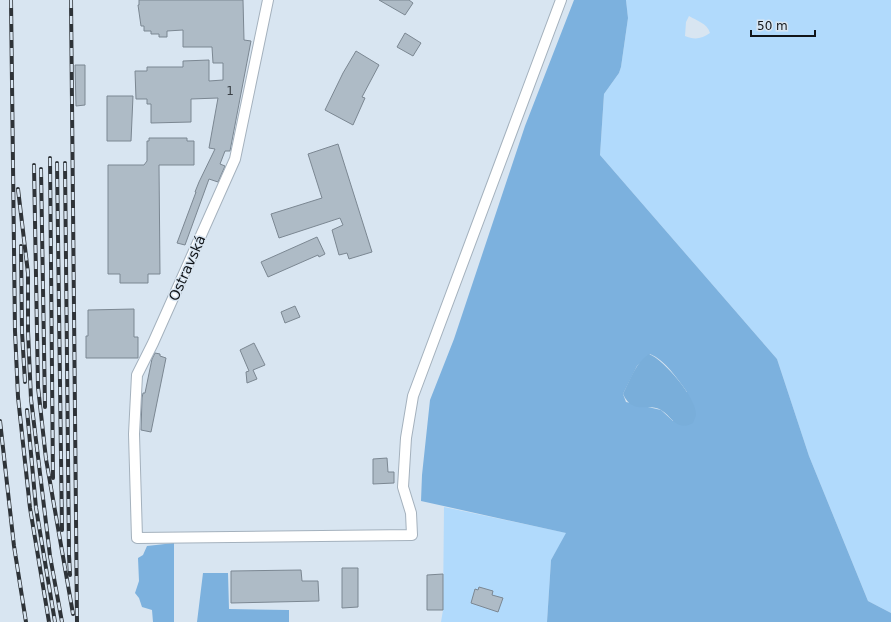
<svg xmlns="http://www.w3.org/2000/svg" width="891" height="622" viewBox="0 0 891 622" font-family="'DejaVu Sans',sans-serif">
  <rect width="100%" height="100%" fill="#d8e5f1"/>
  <g fill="#b1dafc" fill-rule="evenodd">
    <path d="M626,0h265v613l-23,-12 -59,-145 -32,-97 -177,-204 4,-61 15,-21 2,-6 7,-49zM689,16c8,5 18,7 21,17 -8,6 -16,7 -25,3l1,-14z"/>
    <polygon points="444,507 567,533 551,560 547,622 441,622 443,610"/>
  </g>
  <g fill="#7cb1de" fill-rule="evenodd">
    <path d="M574,0h52l2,18 -7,49 -2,6 -15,21 -4,61 177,204 32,97 59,145 23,12v9h-344l4,-62 15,-27 -145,-32 1,-26 8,-75 24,-61 71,-213zM650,354c15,6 27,24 37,38l-14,29 -12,-11 -35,-8 -3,-8 14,-28z"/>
    <polygon points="174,543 174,622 153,622 152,610 142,607 139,598 135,593 139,581 138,558 143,555 147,546"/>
    <polygon points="203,573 228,573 229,609 289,610 289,622 197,622"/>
  </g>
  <path fill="#79aeda" d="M649,354c15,6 47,43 47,60 0,3 -2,6 -3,9 -17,9 -20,-6 -32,-13 -13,-8 -28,6 -38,-16 7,-14 13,-32 26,-40z"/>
  <g fill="#aebbc6" stroke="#7b8792">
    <polygon points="139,0 243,0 244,40 251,41 230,151 225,151 220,164 225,166 218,182 209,179 185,245 177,243 196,192 195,192 199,182 215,149 209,148 218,98 191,99 191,122 151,123 151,104 147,104 147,99 136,99 135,71 147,71 147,67 183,67 183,61 209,60 209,81 223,80 223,63 213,63 212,47 183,47 183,30 167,31 167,37 159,37 159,34 151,34 151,31 144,31 144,26 141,26 138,5 139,5"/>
    <polygon points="379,0 409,0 413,3 405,15"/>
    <polygon points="405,33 421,43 413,56 397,47"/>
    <polygon points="356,51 379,65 362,97 365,98 353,125 325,110 343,73"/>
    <polygon points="75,65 85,65 85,105 76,106"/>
    <polygon points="107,96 133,96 131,141 107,141"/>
    <polygon points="149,138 187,138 187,141 194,141 194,165 159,165 160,274 148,274 148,283 120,283 120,274 108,274 108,165 144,165 147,161 147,141 149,141"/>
    <polygon points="338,144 372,252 349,259 347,253 339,255 332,230 343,225 340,218 279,238 271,214 322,198 308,154"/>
    <polygon points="317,237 325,254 319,257 318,255 268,277 261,262"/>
    <polygon points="295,306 300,317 285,323 281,312"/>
    <polygon points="134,309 134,337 138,337 138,358 86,358 86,336 88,336 88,310"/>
    <polygon points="254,343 265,365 253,370 257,379 247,383 246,372 249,371 240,350"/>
    <polygon points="155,353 160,354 160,356 166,358 151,432 141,430 142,398 143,393 145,393 152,359"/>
    <polygon points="387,458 388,472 394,472 394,483 373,484 373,459"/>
    <polygon points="342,568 358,568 358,607 342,608"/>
    <polygon points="301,570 302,581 318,581 319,601 231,603 231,571"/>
    <polygon points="443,574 443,610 427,610 427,575"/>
    <polygon points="479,587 493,591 492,595 503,598 498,612 471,603 475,589 478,590"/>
  </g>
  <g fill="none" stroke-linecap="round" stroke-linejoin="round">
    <g stroke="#a4b1bd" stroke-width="12">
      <polyline id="minor" points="268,0 235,159 153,343 137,375 134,434 137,538 412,535 411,513 403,487 406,438 413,396 561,0"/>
    </g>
    <use href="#minor" stroke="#fff" stroke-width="10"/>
    <g stroke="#2e3338" stroke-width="4">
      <g id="rail">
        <polyline points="11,0 15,331 18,397 30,508 49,622"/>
        <polyline points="71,0 77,622"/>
        <polyline points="50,158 53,478"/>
        <polyline points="57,163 62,530"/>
        <polyline points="65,163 69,555 70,575"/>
        <polyline points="34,165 38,387 46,459 73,614"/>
        <polyline points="41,169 45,407"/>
        <polyline points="18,189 28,273 28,331 31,399 50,556 62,622"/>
        <polyline points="21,246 22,332 25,382"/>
        <polyline points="27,410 36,508 55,622"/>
        <polyline points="0,421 14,546 26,622"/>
      </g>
    </g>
    <use href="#rail" stroke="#d8e5f1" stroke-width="2.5" stroke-dasharray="8" stroke-linecap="butt"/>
  </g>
  <g text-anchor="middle" stroke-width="3" stroke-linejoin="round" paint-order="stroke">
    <g font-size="12" fill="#383e44">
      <text x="230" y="95">1</text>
    </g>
    <g font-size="14" fill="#111519" stroke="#d8e5f1">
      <text transform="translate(187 268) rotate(-66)" y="5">Ostravská</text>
    </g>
  </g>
  <path d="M751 30v6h64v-6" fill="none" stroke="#111519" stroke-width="2"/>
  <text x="757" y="30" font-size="12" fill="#111519" stroke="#d8e5f1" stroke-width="3" paint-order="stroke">50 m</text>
</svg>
